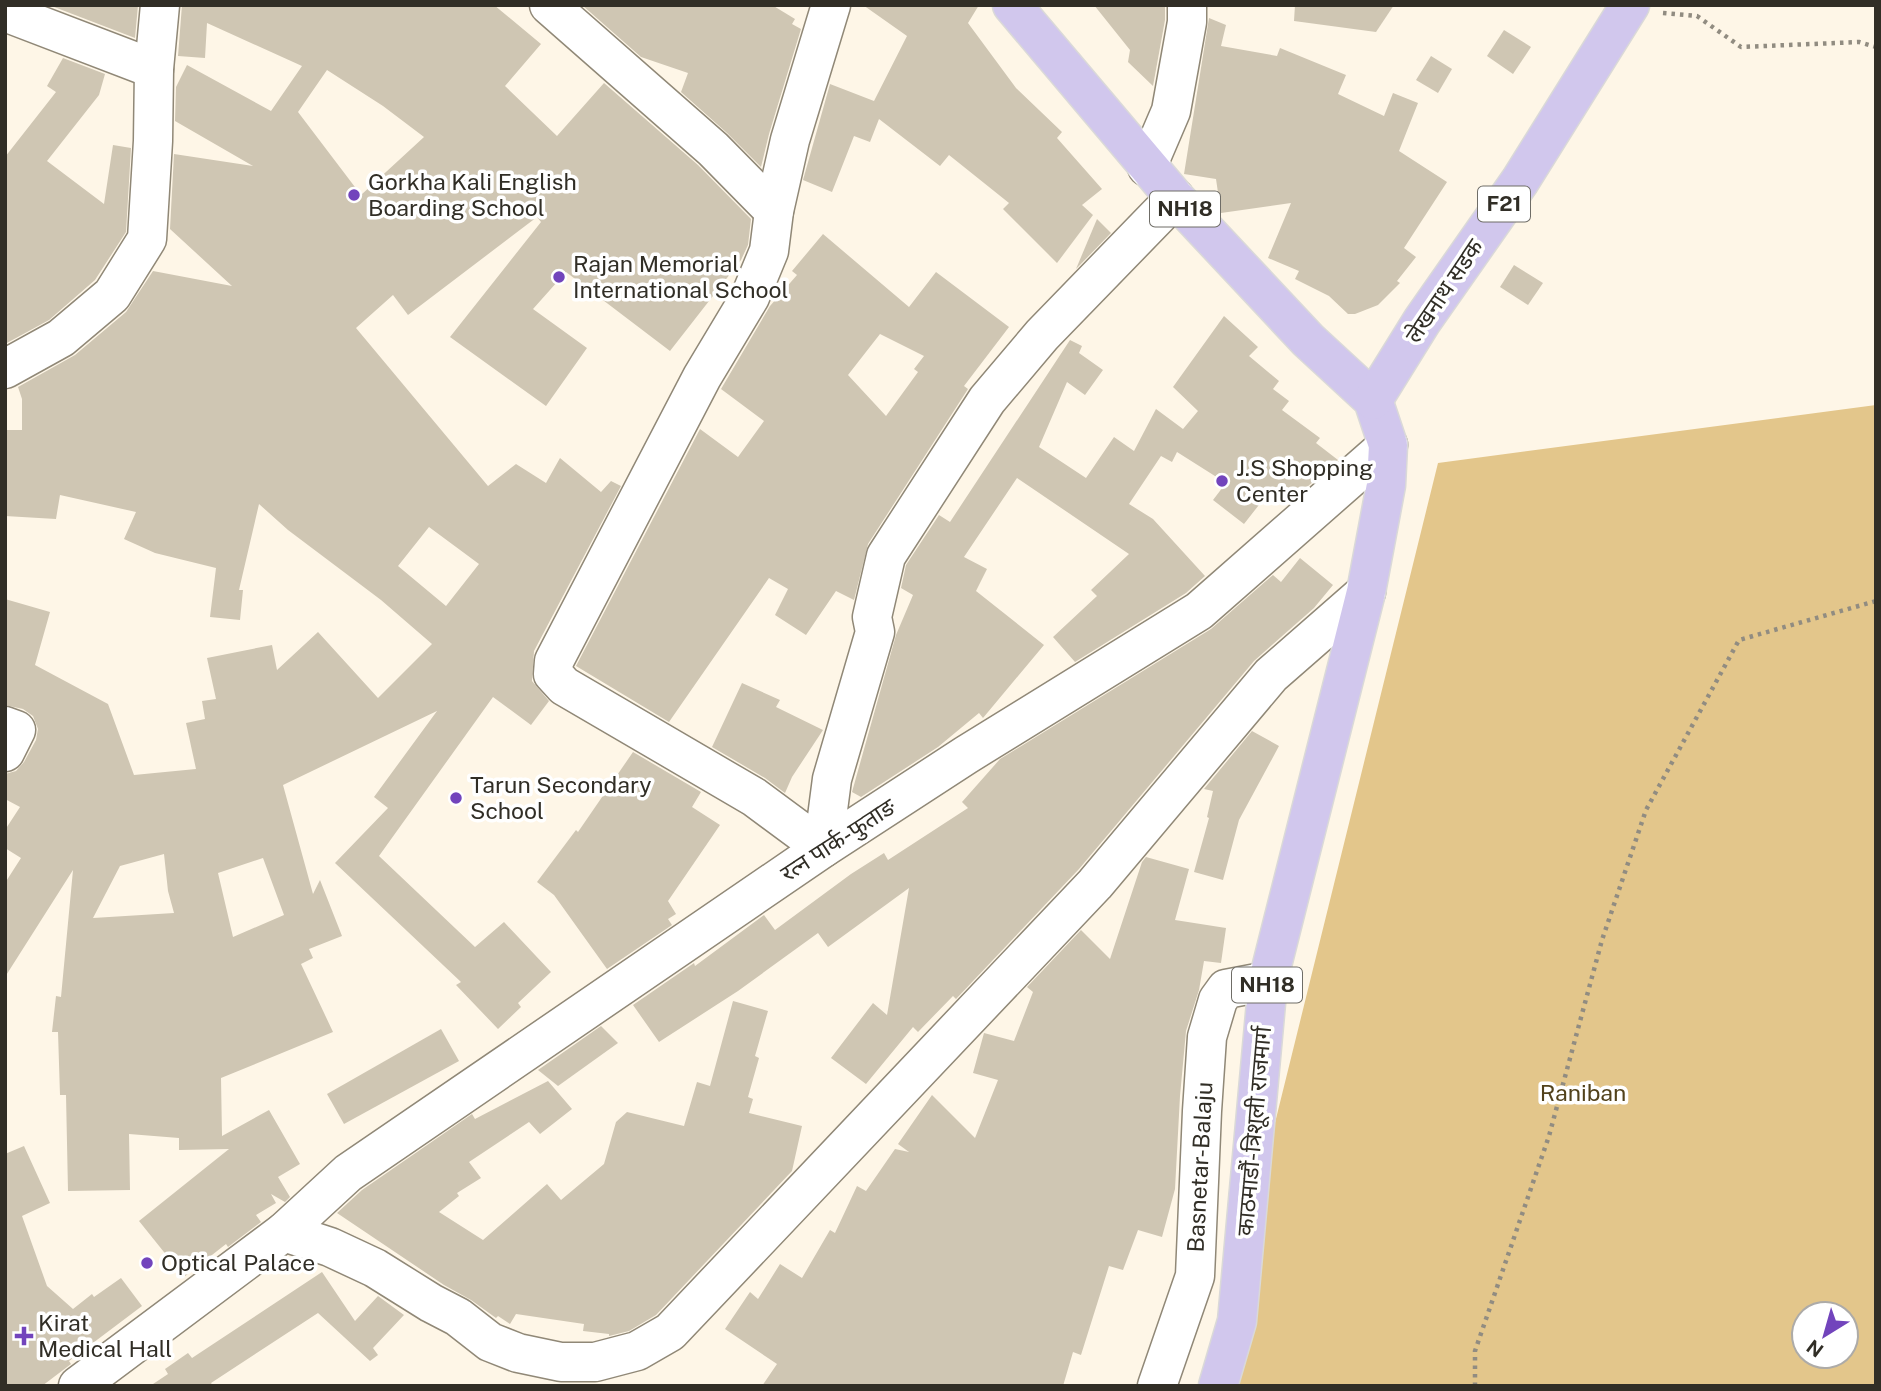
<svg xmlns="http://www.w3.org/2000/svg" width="1881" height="1391" viewBox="0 0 1881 1391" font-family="'Public Sans','Noto Sans Devanagari',sans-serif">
  <rect width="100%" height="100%" fill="#fef6e7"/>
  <path fill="#e3c68b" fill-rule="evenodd" d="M1876,405v981h-666l228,-923zM1804,1314h42v42h-42z"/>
  <g fill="#cfc6b3" fill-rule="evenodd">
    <polygon points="49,5 138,5 135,38"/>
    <path d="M182,5h312l47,39 -36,42 52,50 47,-53 94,82 53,54 -3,26 -7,15 -71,91 -104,-79 -33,37 54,39 -41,58 -96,-69 91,-115 -4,-5 -129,98 -15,-20 -37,33 132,158 28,-22 30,19 14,-25 41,34 10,-11 10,5 -87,165 -2,30 17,20 -18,24 -38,-28 -114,159 96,91 29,-25 47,50 -33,31 3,4 -23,22 -42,-44 5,-3 -126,-119 53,-55 -14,-11 63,-86 -154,74 30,109 7,-14 22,56 -33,13 4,9 -12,6 32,68 -112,46 1,58 47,-26 31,54 -22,13 12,20 -5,5 -14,-8 5,9 -20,12 5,7 -33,25 -2,-3 -42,33 -45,-56 90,-72 -50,1v-12l-50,-4 1,56 -62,1 -2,-96h-6l-2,-63h-6l4,-36 5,1 12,-127 -68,107v-94l16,-25 -16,-10v-18l15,-23 -15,-8v-25l11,-3 8,-9 12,-22 2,-11 -5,-13 -10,-7 -18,-4v-106l45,13 -15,53 73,39 26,71 62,-6 -10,-46 19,-4 -3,-18 14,-2 -9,-41 65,-13 5,25 41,-38 60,66 54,-54 -51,-44 -93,-70 -29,-26 -20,86h4l-3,30 -30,-3 6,-49 -61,-15 -31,-14 12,-27 -76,-17 -4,24 -51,-3v-86h17v-31l-4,-12 57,-32 51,-43 27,-41 79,15 -62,-57 4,-75 79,12 -78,-45 1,-34 11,-22 84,46 31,-45 -95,-43 -2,35 -27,-2zM327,70l56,36 41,31 -63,58 -63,-83zM429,527l50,37 -33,42 -48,-40zM164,854l4,37 6,22 -81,5 27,-52zM263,858l21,57 -51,22 -15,-64z"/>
    <polygon points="582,5 772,5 795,19 792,24 801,29 769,134 761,167 727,133 681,92 688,73 641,57"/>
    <polygon points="863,5 979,5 968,23 1016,88 1062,132 1057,138 1102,189 1082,205 1093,215 1057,263 1003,209 1009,203 949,155 940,166 879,119 870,142 854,136 832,192 803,180 830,84 874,101 907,36"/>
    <polygon points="1094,5 1165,5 1165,20 1153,86 1128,62 1130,50"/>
    <polygon points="1295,5 1394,5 1376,32 1294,21"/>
    <polygon points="1209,18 1226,25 1221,46 1277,56 1280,48 1346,75 1338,94 1384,116 1393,93 1418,103 1399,151 1447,182 1404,248 1416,257 1397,281 1400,283 1378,305 1355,314 1348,314 1329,296 1295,279 1299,271 1268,258 1291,203 1221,213 1216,179 1184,174"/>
    <polygon points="1504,30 1531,47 1513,74 1487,56"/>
    <polygon points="1431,56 1452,69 1438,93 1416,80"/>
    <polygon points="63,58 105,74 99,95 47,161 104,204 113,145 131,148 126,232 95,280 49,320 5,344 5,157 56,92 47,86"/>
    <polygon points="1097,219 1111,233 1076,269"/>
    <path d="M823,234l86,73 27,-35 73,55 -45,59 4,3 -100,155 -14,56 -18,-9 -30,44 -31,-20 13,-26 -19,-11 -100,144 -93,-56 124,-237 38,28 26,-36 -43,-32 49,-83 27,-31 -5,-4zM880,334l44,22 -10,13 4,3 -32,44 -38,-41z"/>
    <polygon points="1514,265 1543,283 1528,305 1500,287"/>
    <polygon points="1224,316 1258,347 1249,356 1279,381 1273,389 1289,401 1282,410 1320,438 1316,443 1338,460 1291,501 1273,487 1244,524 1213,500 1226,483 1177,452 1172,462 1161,456 1129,504 1153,519 1205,576 1186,593 1075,662 1053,637 1097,596 1091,590 1129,554 1017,478 964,557 987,569 976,591 1044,645 983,718 979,713 938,747 861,797 852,792 896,635 913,595 901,588 906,565 939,515 950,522 1070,340 1082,346 1079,353 1103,370 1085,395 1067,382 1039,447 1086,478 1114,437 1134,451 1156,409 1183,429 1198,411 1173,387"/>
    <polygon points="1300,558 1333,585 1314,608 1254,661 1079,869 956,999 953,996 918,1032 913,1027 866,1084 831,1058 873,1003 887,1015 909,888 828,947 818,933 738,991 659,1042 633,1005 694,963 695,966 764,915 775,930 851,874 884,853 888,860 968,808 962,802 1000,759 1211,629 1273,575 1281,582"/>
    <polygon points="742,683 780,700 776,707 823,730 792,777 785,793 765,778 712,747"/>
    <polygon points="1252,731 1279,746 1239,820 1223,880 1194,872 1209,818 1207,817 1213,791 1204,789"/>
    <polygon points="633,752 701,792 692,807 720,825 668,901 676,914 668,919 672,925 607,969 554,895 537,882 576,830 578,832"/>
    <polygon points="1146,857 1189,869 1175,920 1226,928 1221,963 1204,961 1199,990 1186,1031 1180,1096 1175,1189 1162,1237 1138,1230 1123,1270 1109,1266 1081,1355 1073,1352 1063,1386 762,1386 777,1364 725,1329 750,1292 758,1299 780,1264 802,1278 830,1230 835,1233 857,1186 866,1191 895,1149 909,1152 898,1144 932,1095 975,1138 998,1080 973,1073 984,1033 1014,1041 1033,992 1027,987 1081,930 1110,959 1142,862"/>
    <polygon points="733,1001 768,1011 755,1056 759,1058 748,1097 753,1099 749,1113 802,1126 792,1171 656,1315 629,1331 609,1336 609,1334 583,1331 584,1324 516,1314 510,1324 498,1316 496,1318 471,1300 444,1285 337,1213 362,1190 472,1114 475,1119 548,1081 572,1109 540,1134 529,1122 469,1162 481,1178 457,1193 459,1196 439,1212 483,1240 547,1184 561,1200 604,1164 616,1122 627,1112 684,1126 697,1082 710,1086"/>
    <polygon points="601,1026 618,1043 558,1086 538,1070"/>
    <polygon points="441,1029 459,1061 344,1124 327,1094"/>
    <polygon points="24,1146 50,1203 22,1216 47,1286 73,1309 92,1294 94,1297 121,1278 142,1306 69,1361 71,1364 42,1386 5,1386 5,1154"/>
    <polygon points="322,1272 355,1321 378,1296 404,1315 373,1348 378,1355 370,1361 318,1313 211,1383 213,1386 150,1386 168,1374 165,1369 188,1353 192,1358"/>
  </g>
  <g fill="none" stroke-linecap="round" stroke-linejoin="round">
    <g stroke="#908877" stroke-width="41">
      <g id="minor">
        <polyline points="549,5 713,149 774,211"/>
        <polyline points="831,5 790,140 774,211 769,251 750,297 702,377 554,661 553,674 564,686 754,797 823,848 832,779 875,632 872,617 886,556 987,400 1042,335 1175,198"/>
        <polyline points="5,12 154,69"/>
        <polyline points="1147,167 1171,111 1187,22 1187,5"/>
        <polyline points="5,369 61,338 112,295 147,239 153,141 154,69 160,5"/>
        <polyline points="5,726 16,730 5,752"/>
        <polyline points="284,1232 330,1247 375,1268 431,1303 458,1317 490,1342 518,1353 561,1362 595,1362 637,1351 670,1332 1095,884 1271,675 1366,592"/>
        <polyline points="78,1386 284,1232 348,1173 823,848 966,755 1199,611 1388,445"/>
        <polyline points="1157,1386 1195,1276 1202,1111 1207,1037 1218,1000 1226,989 1268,981"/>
      </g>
    </g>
    <g stroke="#dad9d8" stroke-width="41">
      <g id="major">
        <polyline points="1012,5 1175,198 1308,340 1373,400 1388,445 1386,485 1366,592 1268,981 1237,1321 1218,1386"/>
        <polyline points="1373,400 1422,321 1520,181 1630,5"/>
      </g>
    </g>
    <g stroke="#918c81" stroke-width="4.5" stroke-dasharray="3.5 5" stroke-linecap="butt">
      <polyline points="1663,13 1697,16 1741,47 1859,42 1876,47"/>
      <polyline points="1475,1386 1475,1351 1549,1136 1602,940 1646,810 1739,640 1876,601"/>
    </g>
    <use href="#minor" stroke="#fff" stroke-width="38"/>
    <use href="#major" stroke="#d1c7ed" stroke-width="38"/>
  </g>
  <g fill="#7244bc" stroke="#fff" stroke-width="2.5">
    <circle cx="354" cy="195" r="7"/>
    <circle cx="559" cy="277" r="7"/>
    <circle cx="1222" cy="481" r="7"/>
    <circle cx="456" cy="798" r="7"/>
    <circle cx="147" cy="1263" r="7"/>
    <path d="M20.5 1325.5h7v7h7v7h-7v7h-7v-7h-7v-7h7z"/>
  </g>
  <g text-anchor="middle" stroke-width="7" stroke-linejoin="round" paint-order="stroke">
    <g fill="#fff" stroke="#6f6d67" stroke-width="2">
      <rect x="1478" y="186.5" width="52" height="35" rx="5"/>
      <rect x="1150" y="191.5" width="70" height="35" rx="5"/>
      <rect x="1232" y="967.5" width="70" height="35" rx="5"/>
    </g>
    <g font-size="21" font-weight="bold" fill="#312e26">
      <text x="1504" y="211">F21</text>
      <text x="1185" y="216">NH18</text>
      <text x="1267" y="992">NH18</text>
    </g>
    <g font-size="23" fill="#312e26" stroke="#fff" text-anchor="start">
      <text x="368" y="190">Gorkha Kali English<tspan x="368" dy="26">Boarding School</tspan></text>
      <text x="573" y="272">Rajan Memorial<tspan x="573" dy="26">International School</tspan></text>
      <text x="1236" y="476">J.S Shopping<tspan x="1236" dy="26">Center</tspan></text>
      <text x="470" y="793">Tarun Secondary<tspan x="470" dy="26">School</tspan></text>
      <text x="161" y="1271">Optical Palace</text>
      <text x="38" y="1331">Kirat<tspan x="38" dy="26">Medical Hall</tspan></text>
    </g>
    <g font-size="23" fill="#312e26" stroke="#fff">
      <text transform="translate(1444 291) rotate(-56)" y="8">लेखनाथ सडक</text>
      <text transform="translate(838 840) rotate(-33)" y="8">रत्न पार्क-फुताङ</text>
      <text transform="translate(1254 1131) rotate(-85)" y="8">काठमाडौं-त्रिशूली राजमार्ग</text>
      <text transform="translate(1200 1167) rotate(-87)" y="8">Basnetar-Balaju</text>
    </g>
    <g font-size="23" fill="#52421c" stroke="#fff">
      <text x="1583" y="1101">Raniban</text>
    </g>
  </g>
  <rect width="1881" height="1391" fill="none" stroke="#312e26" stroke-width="14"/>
  <g transform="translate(1825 1335) rotate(217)"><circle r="33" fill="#ffffff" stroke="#adaba8" stroke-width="2"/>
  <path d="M0-5L12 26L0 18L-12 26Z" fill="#7244bc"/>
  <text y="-10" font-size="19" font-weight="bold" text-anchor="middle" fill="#312e26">N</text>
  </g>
</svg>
